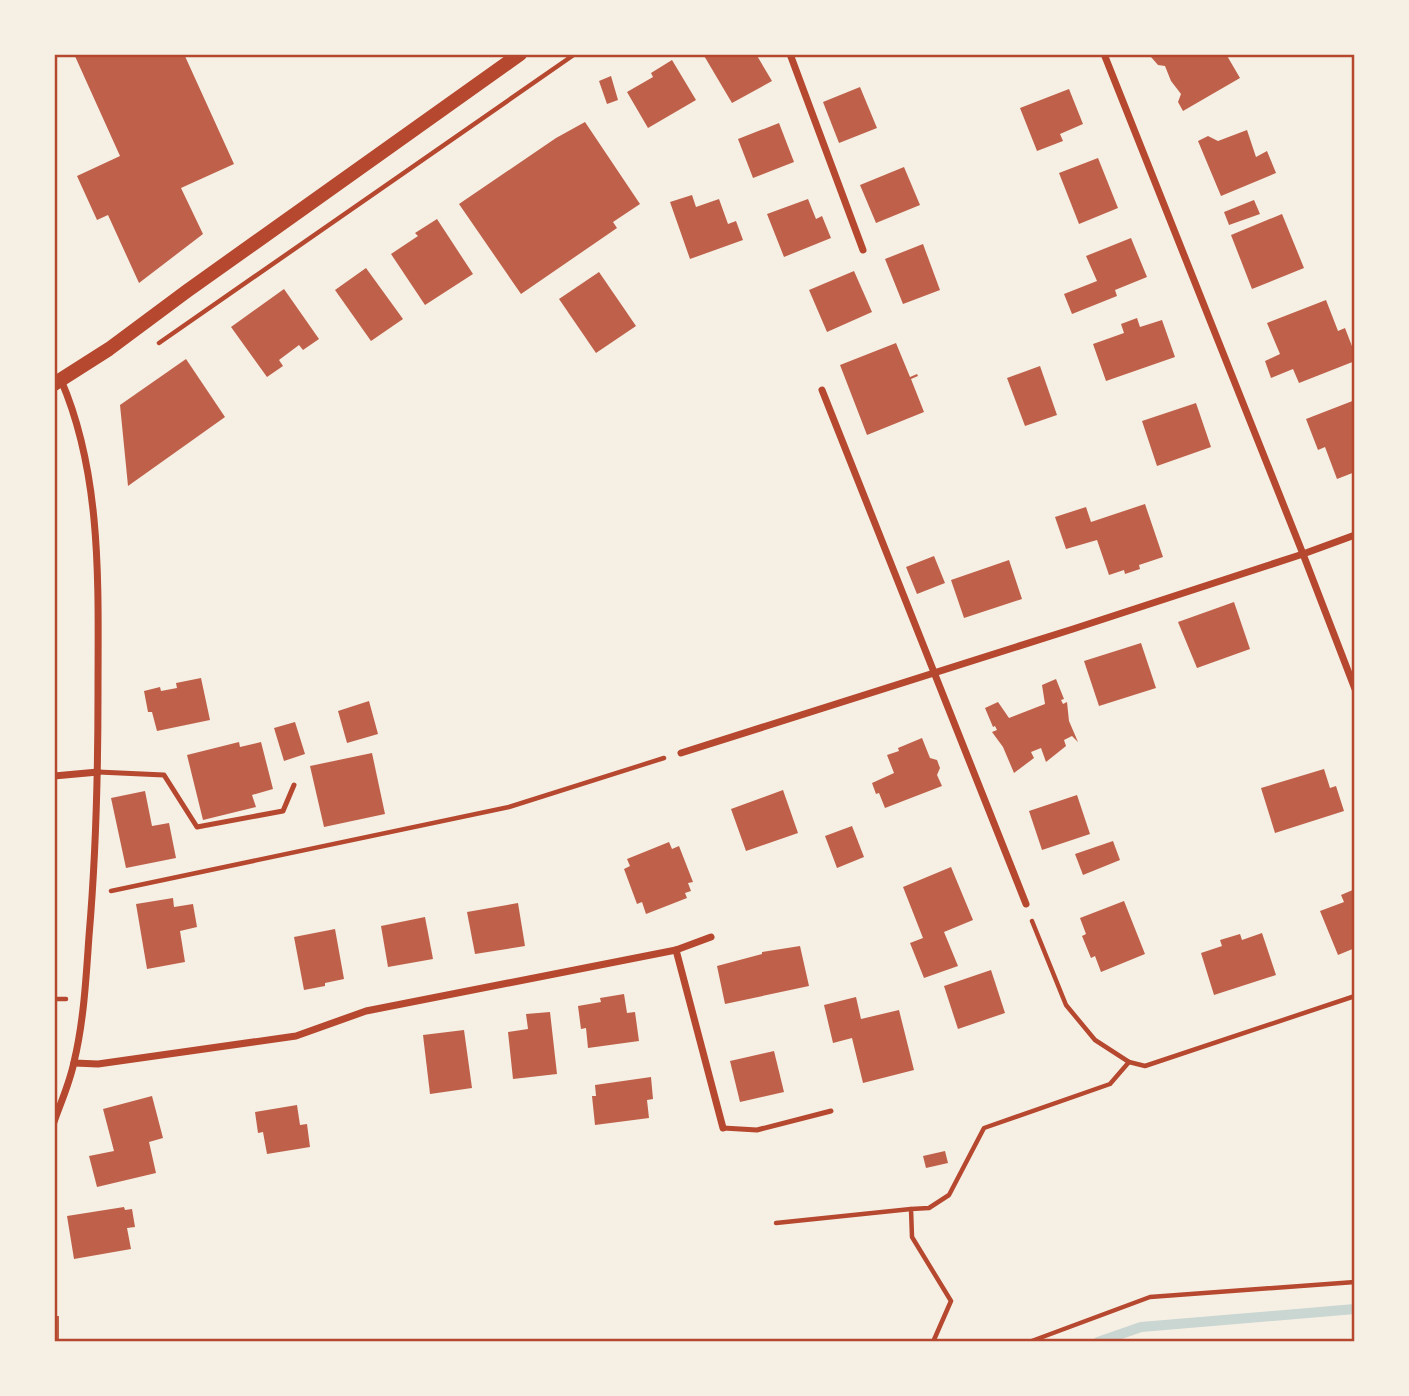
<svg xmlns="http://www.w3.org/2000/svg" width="1409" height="1396" viewBox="0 0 1409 1396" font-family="Mulish,sans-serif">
  <rect width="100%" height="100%" fill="#f6efe4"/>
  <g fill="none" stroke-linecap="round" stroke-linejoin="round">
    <polyline stroke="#c9d6d2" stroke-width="10" points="1098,1342 1141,1327 1355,1309"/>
  </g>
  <g fill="#bf614a">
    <polygon points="74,54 184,54 234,164 181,188 203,234 139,283 108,215 97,220 77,176 120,156"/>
    <polygon points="703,54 756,54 772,81 732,103"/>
    <polygon points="1155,54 1226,54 1240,78 1183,111 1178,102 1181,94 1171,81 1165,66 1158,65 1151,57"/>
    <polygon points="672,60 696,100 648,128 627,92 653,77 651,73"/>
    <polygon points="611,76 618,100 607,104 599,81"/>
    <polygon points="860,87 877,128 839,143 823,102"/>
    <polygon points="1069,89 1083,124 1060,134 1063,141 1037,151 1020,108"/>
    <polygon points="585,122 640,204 613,222 617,228 521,294 459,204 556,138"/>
    <polygon points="779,123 794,162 753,178 738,139"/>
    <polygon points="1247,130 1256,157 1267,151 1276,173 1221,196 1198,141 1208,136 1218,141"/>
    <polygon points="1098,158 1118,208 1079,224 1059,173"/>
    <polygon points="904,167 920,205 876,223 860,185"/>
    <polygon points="692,195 696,207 719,199 728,224 736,221 743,240 690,259 670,202"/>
    <polygon points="808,199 816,219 822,216 831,238 784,257 767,214"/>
    <polygon points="1254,200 1260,214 1229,225 1224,212"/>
    <polygon points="1282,214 1304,268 1252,289 1231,235"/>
    <polygon points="437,219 473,274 425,305 391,254 418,236 415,233"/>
    <polygon points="1131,238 1147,277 1115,290 1117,296 1072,314 1064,294 1097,281 1086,256"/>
    <polygon points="923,244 940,290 903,304 885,259"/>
    <polygon points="366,268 403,319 371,341 335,290"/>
    <polygon points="854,271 872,312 827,332 809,290"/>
    <polygon points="599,272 636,326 596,353 559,299"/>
    <polygon points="284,289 319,339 303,350 299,345 279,360 283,366 267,377 231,327"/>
    <polygon points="1326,300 1338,331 1345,328 1355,354 1355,361 1299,383 1293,369 1271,378 1265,361 1280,354 1267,323"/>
    <polygon points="1137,318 1140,327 1162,320 1175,357 1106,381 1093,344 1124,333 1121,324"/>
    <polygon points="896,343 910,377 917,374 918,376 911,379 924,412 867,435 840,365"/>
    <polygon points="186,359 225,417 128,486 120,405"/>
    <polygon points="1040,366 1057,415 1025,426 1007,378"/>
    <polygon points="1355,400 1355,472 1337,479 1325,447 1318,450 1306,419"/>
    <polygon points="1196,403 1211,447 1157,466 1142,421"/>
    <polygon points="1145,504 1163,557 1139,565 1140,569 1125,574 1124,570 1109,575 1097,540 1066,549 1055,517 1086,507 1091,522"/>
    <polygon points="934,556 945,583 917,594 906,567"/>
    <polygon points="1009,560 1022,599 964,618 951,580"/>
    <polygon points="1234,602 1250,649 1197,668 1178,622"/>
    <polygon points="1141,643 1156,688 1099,706 1084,661"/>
    <polygon points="201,678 210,720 157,731 152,712 148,712 144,691 160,687 161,691 177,688 176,683"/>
    <polygon points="1056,679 1064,699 1061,700 1063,704 1067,702 1069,721 1078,742 1072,736 1064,740 1066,746 1046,762 1041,748 1031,752 1034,758 1014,773 1003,747 992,732 997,730 995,726 993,727 985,708 998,702 1009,718 1045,704 1042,685"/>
    <polygon points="369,701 378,734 347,743 338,711"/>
    <polygon points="295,722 305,754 284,761 274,728"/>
    <polygon points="922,738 930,758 937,760 940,768 937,775 942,786 885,808 879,793 876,794 872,783 894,773 887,755 899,751 898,748"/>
    <polygon points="239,742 240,747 261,742 273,789 252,795 256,807 203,820 187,755"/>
    <polygon points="372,753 385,814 324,827 310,766"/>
    <polygon points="1324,769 1330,788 1336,786 1344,811 1275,833 1261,788"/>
    <polygon points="783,790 798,833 746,851 731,809"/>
    <polygon points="145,791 152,826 169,823 176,858 126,868 111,798"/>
    <polygon points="1077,795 1090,834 1042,850 1029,811"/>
    <polygon points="852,826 864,857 837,868 825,836"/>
    <polygon points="1113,841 1120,860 1083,875 1075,854"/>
    <polygon points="669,842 672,849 679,846 693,882 688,883 691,891 685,893 687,898 646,914 642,902 637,904 624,869 630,866 627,859"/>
    <polygon points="951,867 973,920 944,932 958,966 924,978 910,943 923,938 903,887"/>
    <polygon points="1355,889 1355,948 1338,955 1320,911 1344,902 1341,895"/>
    <polygon points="173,898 174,907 193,904 197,927 180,931 185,962 147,969 136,904"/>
    <polygon points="1124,901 1145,954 1101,972 1095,956 1091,958 1082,936 1086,934 1080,918"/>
    <polygon points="518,903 525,946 475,954 467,912"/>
    <polygon points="425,917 433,959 388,967 381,926"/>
    <polygon points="335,929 344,979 325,983 325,986 304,990 294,937"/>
    <polygon points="1262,933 1276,975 1214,995 1201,953 1222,946 1220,940 1240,934 1242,940"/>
    <polygon points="800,946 809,986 725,1004 717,966 762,954 762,952"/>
    <polygon points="991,970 1005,1013 958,1029 944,986"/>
    <polygon points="624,994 627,1013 635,1012 639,1041 588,1048 586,1028 581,1029 578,1006 601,1002 600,998"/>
    <polygon points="856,997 861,1019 899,1010 914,1070 863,1083 852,1038 833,1043 824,1005"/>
    <polygon points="550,1012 557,1074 513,1079 508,1032 528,1029 526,1014"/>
    <polygon points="464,1030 472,1088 430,1094 423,1035"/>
    <polygon points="774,1051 784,1092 740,1102 730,1061"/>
    <polygon points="651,1077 653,1099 647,1100 649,1118 595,1125 592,1096 596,1096 595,1085"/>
    <polygon points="152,1096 163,1138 149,1142 156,1173 97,1187 89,1156 114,1151 103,1109"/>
    <polygon points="297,1105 300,1125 307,1124 310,1147 267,1154 263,1132 258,1133 255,1112"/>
    <polygon points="945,1151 948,1163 926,1168 923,1156"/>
    <polygon points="124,1207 125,1210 132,1209 135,1227 127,1228 131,1249 74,1259 67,1216"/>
    <rect x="54" y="1316" width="5" height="26"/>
  </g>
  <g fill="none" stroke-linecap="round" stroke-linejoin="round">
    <g stroke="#b5482f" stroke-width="4.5">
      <polyline points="159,343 575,54"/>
      <polyline points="111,891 509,807 664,758"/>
      <polyline points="1032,921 1066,1005 1095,1040 1129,1062 1145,1066 1355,996"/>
      <polyline points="54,999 66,999"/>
      <polyline points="776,1223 911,1209"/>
      <polyline points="933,1342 951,1301 912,1237 911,1209 929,1208 949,1195 984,1128 1110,1084 1129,1062"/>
      <polyline points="1029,1342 1150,1297 1355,1282"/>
    </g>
    <g stroke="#b5482f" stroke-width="5">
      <polyline points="98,772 164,775 197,827 283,811 294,785"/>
      <polyline points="723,1128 757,1130 831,1111"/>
    </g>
    <g stroke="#b5482f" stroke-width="7">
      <polyline points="790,54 863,250"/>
      <polyline points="1104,54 1303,554 1355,689"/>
      <polyline points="822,390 1026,904"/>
      <polyline points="681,753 1073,629 1303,554 1355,535"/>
      <polyline points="54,776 98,772"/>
      <polyline points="676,950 723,1128"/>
      <polyline points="74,1063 98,1064 296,1036 366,1011 676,950 711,937"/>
      <path d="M54,1122c7,-20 16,-40 20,-60 10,-42 12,-84 15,-126 7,-81 9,-162 9,-243 0,-104 5,-216 -37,-313"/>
    </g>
    <polyline stroke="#b5482f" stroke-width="14" points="54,384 109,349 187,291 520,54"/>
  </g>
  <rect width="1409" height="1396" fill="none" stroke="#f6efe4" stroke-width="112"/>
  <rect x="56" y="56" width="1297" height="1284" fill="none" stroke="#b5482f" stroke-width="2.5"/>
</svg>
